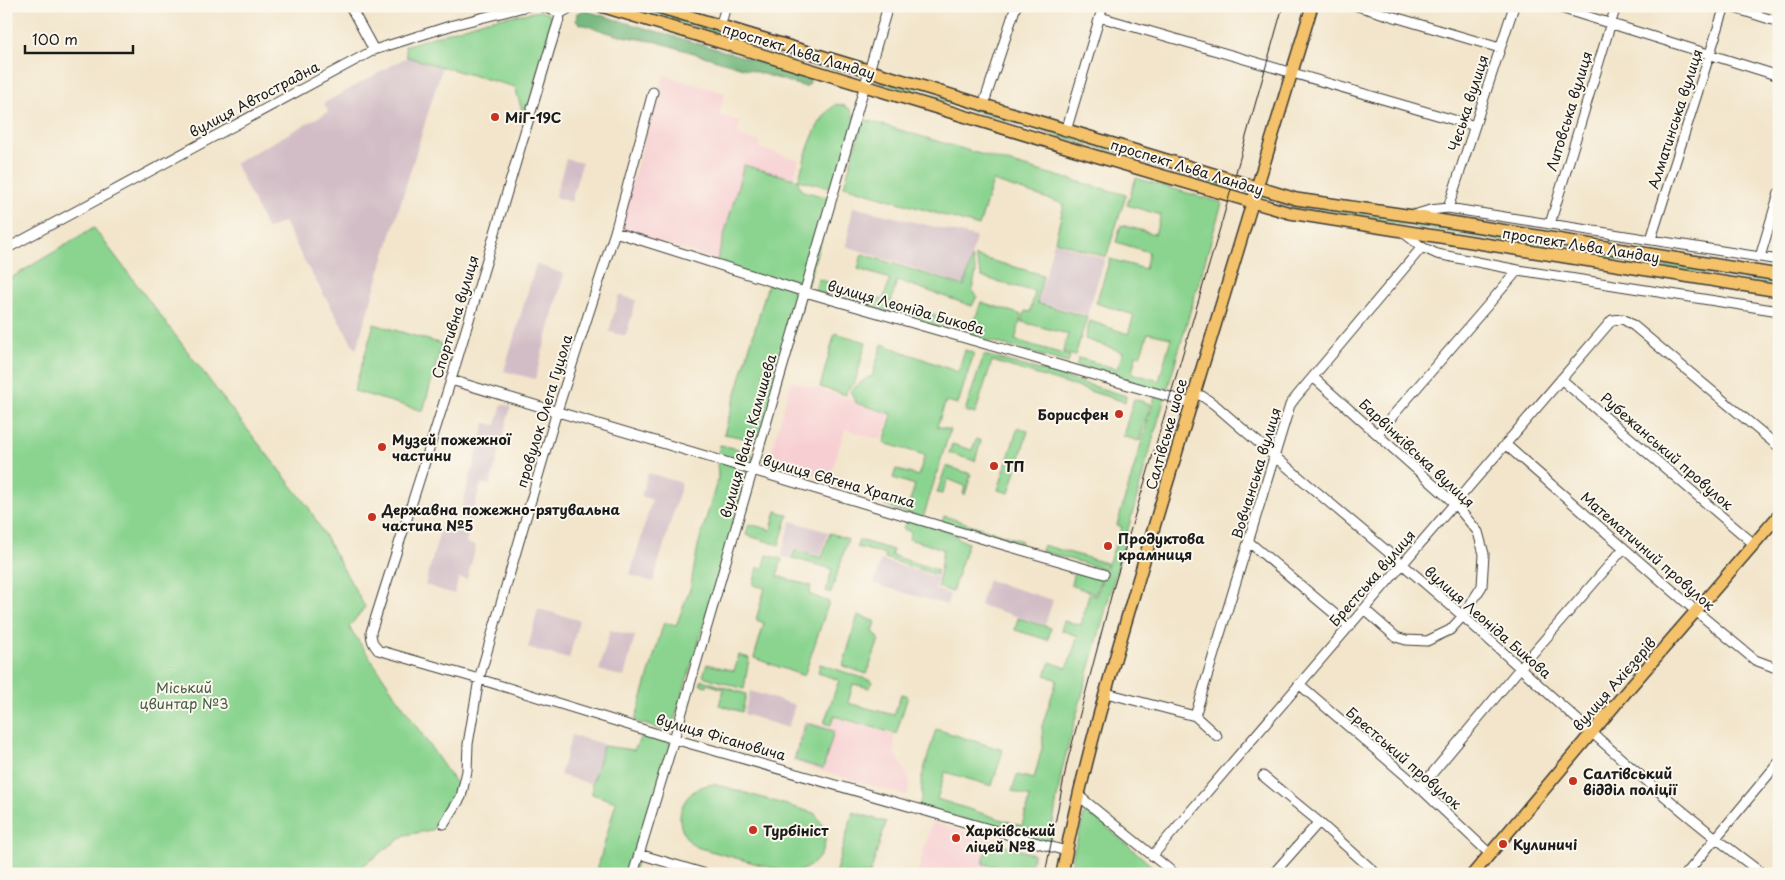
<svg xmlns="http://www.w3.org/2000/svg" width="1785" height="880" font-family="'Playpen Sans',sans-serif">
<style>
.built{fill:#f7cfd2}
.industrial{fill:#d2bdc6}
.green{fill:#8bd490;stroke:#547856;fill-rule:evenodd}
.forest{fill:#70b67a;stroke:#46694b}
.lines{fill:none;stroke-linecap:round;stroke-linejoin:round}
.minor-casing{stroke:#3c3a36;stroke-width:11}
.major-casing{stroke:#3c3a36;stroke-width:14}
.minor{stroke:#fff;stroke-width:9}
.major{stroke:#f4c26a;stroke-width:11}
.tram{stroke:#1c1c1c;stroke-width:1}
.poi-dot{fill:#c8321e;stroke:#fbf7ec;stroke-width:2}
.labels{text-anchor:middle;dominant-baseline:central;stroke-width:4;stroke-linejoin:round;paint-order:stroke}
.street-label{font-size:14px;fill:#1c1c1c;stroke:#fbf7ec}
.poi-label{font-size:14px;font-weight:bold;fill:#1c1c1c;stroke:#fbf7ec;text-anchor:start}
.park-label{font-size:14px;fill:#435c45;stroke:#fbf7ec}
</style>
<rect width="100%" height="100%" fill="#fbf7ec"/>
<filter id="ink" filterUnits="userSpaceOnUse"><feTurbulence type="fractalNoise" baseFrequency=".02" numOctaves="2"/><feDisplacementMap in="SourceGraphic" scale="10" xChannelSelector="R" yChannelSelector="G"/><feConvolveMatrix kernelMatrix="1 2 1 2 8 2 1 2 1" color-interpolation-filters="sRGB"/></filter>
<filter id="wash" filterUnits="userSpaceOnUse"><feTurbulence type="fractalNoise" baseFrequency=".0096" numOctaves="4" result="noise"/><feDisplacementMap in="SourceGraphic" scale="20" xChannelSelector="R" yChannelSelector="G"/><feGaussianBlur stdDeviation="1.12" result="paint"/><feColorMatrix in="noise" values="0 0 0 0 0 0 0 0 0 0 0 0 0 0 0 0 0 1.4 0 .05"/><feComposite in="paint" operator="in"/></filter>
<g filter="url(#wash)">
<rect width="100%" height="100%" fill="#f2e5cb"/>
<path class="built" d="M663,75L725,93L719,115L740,121L738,132L742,137L760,142L759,148L799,160L766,276L619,229Z
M791,381L854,400L855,404L890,414L881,440L845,429L830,477L769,461Z
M835,718L894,735L895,753L910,781L907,796L792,762L804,720L832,728Z
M932,822L1036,853L1032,874L1006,871L1005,874H917Z"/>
<path class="industrial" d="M407,57L442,67L356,350L306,264L284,222L267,229L235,163L328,112L324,103Z
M566,159L582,163L571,202L555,197Z
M853,207L976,237L964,285L846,246Z
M1054,242L1105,259L1087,315L1038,302Z
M536,264L564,274L535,379L504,371Z
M619,295L636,300L626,336L609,332Z
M502,404L511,406L490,485L481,484L471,521L459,518L485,423L496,425Z
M648,473L682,483L653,582L630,575L652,500L641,496Z
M791,521L828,532L821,556L794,548L790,558L781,556Z
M441,527L468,535L466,543L476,546L467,579L459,578L454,594L425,585Z
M881,560L938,577L935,589L950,594L947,605L874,584Z
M988,580L1053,600L1045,625L980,605Z
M538,609L579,620L569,659L528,648Z
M610,630L635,636L624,677L599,670Z
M750,691L795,705L788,728L744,714Z
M572,735L603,744L592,784L560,775Z"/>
<path class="green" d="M627,6H640L844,68L843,72Z
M539,11L547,13L554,22L527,112L523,114L515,87L407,57L405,46L487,20Z
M880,79L1223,183L1222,187L1128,157L879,82Z
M836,104L845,106L851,110L855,123L837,183L828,187L798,180V182L800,188L803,191L833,199L761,441L724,434L769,281L716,264L744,165L798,180C807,153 813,122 836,104Z
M863,119L1000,160L1126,195L1106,257L1055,241L1064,204L993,181L979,226L844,186Z
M1136,178L1222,203L1156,428L1072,731L1062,770L1049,845L919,806L922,795L921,780L936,729L1003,750L992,786L945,772L937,799L1022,826L1030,797L1012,791L1017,775L1034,779L1035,775L1043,744L1042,726L1057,680L1045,675L1050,662L1067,668L1078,636L1061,630L1064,621L1081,625L1089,594L1096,596L1122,527L1117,525L1157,390L1076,366L1079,358L1117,369L1123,352L1085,339L1090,321L1128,334L1134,315L1096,303L1110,259L1145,269L1149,252L1116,242L1121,225L1155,234L1161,215L1127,205ZM1148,333L1171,338L1159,381L1132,373L1136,355L1140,356Z
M1282,201L1779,282V286L1281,205Z
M94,228L222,397L309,508L365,607L349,627L460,790L432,830L405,835L351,874H6V281Z
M862,254L964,286L972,258L976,272L972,290L977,296L972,306L897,280L891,302L966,324L963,334L815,291L818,279L883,300L890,279L858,269Z
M975,256L1043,275L1037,303L1087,317L1075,356L1063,352L1068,334L1022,322L1025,311L1030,312L1035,292L982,277Z
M981,302L1022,315L1015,340L1070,356L1068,363L970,335Z
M374,324L442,344L423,411L354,391Z
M835,333L866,342L855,383L846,391V395L820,387Z
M882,344L958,372L965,350L974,353L958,404L946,401L937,426L950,430L923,518L885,506L887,498L909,504L915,485L893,478L896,469L918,476L925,455L884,443L892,414L856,403L850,391L868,377H872Z
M984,355L1054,374L1126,396L1125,402L992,361L975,414L965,411Z
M1134,399L1151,404L1139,441L1123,436Z
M1018,427L1028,431L1009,493L998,490Z
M976,439L981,441L975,461L949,453L952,444L972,450Z
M720,445L748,451L756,458L672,727L665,731L635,721L664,622L676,626L690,589L698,546L718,478L717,459Z
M946,466L971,474L965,495L963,494L965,486L948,479L942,494L937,493Z
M776,511L788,515L779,545L746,535L749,524L771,530Z
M944,516L1022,541L1020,546L942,522Z
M907,518L956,534L957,538L968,543L952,592L938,587L943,549L909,539L911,532L903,529Z
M830,533L848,539L831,593L826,591L832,569L792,558L795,550L822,558Z
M859,540L893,550L891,555L937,570V575L885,558V554L857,547Z
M1043,545L1106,563L1104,569L1041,551Z
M767,555L782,559L777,576L811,586L809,594L829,602L804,676L754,658L764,623L756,620L765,588L753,585L758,567L763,569Z
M1075,567L1103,574L1095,594L1071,585Z
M858,615L876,622L873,631L879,639L867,674L843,666Z
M1018,618L1051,628L1048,640L1015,630Z
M739,655L749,658L744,689L703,676L707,664L734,671Z
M820,664L872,681L870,688L853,684L848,703L894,715L901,694L908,696L896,734L834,716L831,725L824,723L839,680L818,673Z
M702,680L746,694L742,712L719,705L724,689L707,684L706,686L700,684Z
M806,723L834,731L823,769L794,760Z
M643,733L663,739L672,744L633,874H596L616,802L592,794V784L603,746L634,750Z
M715,784L814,813C837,838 822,869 790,873L696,847C667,827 680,786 715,784Z
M1086,809L1161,874H1070L1073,854Z
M853,812L886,822L870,874H835Z
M988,841L1033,854L1030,873L983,864Z"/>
<path class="forest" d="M582,11L590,12L809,76L810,83L806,87L657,42L616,35L578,23L576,21L577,13Z"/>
</g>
<g filter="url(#ink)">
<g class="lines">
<g class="minor-casing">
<path id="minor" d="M350,6L374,50
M541,6L561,13
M573,6L561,13L550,48L451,380L371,632C371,640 373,644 378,650L479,679L674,739L1066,851
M1357,6L1500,48
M1554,6L1779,76
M1728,6L1779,22
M1100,17L1475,126
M720,27L726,6
M983,106L1016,6
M1066,131L1103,6
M1448,208L1514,6
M1414,215L1430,210L1448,208L1779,260
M1550,224L1616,6
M1401,231L1422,247L1437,254L1518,270L1779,311
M615,232L805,292L1191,403
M1651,239L1725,6
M6,249L374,50L453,25L528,6
M1760,257L1779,193
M1313,377L1454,503L1478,532L1484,554L1482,586L1463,616L1450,630L1427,641L1406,640L1396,637L1364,609
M1561,379L1754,544
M451,380L997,543L1104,574
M1194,394L1202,396L1215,405C1297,477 1383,546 1465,618C1562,705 1657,796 1763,874
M1378,433L1518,270
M1505,444L1697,612L1755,660L1779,669
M1250,543L1349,626
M1299,684L1420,788L1490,854
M1106,693L1195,716L1217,736
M1195,716L1290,405L1296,397L1422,247
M1263,776L1319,822L1377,874
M1420,788L1520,668L1624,548
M1079,796L1175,874
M444,824L461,797L467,771L468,744L479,679L557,411L615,232L653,92
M639,854L706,874
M1153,855L1612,320L1623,319L1634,326L1779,447
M633,874L677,729L888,6
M1273,874L1319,822
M1686,874L1779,762"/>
</g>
<g class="major-casing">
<path id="major" d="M601,6L1092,155L1290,213L1779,291
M655,6L1296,199L1413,216L1779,275
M1062,874C1085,750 1124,630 1159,510C1210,342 1261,174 1312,6
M1473,874L1631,686L1779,515"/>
</g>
<use href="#minor" class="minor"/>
<use href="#major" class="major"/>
<path class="tram" d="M1045,874L1067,763L1113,589L1223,218L1283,6"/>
</g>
</g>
<g class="poi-dot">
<circle cx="495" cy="117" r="5"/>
<circle cx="1119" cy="414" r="5"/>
<circle cx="382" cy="447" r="5"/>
<circle cx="994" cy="466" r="5"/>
<circle cx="372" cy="517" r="5"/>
<circle cx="1108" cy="546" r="5"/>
<circle cx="1573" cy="781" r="5"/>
<circle cx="753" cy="830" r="5"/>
<circle cx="956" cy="838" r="5"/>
<circle cx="1503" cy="844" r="5"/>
</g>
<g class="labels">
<g class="street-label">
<text transform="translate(799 51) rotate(17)">проспект Льва Ландау</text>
<text transform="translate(254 99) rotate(-28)">вулиця Автострадна</text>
<text transform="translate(1468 103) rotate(-72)">Чеська вулиця</text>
<text transform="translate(1569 111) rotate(-73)">Литовська вулиця</text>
<text transform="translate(1675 119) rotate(-72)">Алматинська вулиця</text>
<text transform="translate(1187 167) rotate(17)">проспект Льва Ландау</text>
<text transform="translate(1581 245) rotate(9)">проспект Льва Ландау</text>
<text transform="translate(906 307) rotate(16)">вулиця Леоніда Бикова</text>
<text transform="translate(455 317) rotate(-73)">Спортивна вулиця</text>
<text transform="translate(544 411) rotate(-73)">провулок Олега Гуцола</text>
<text transform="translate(1166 434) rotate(-74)">Салтівське шосе</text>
<text transform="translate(748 436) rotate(-74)">вулиця Івана Камишева</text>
<text transform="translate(1667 451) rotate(41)">Рубежанський провулок</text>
<text transform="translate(1417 453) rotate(43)">Барвінківська вулиця</text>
<text transform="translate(1256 473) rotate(-73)">Вовчанська вулиця</text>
<text transform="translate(839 481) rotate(16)">вулиця Євгена Храпка</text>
<text transform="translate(1648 551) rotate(41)">Математичний провулок</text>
<text transform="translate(1372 578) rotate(-49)">Брестська вулиця</text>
<text transform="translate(1488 622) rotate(41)">вулиця Леоніда Бикова</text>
<text transform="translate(1614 684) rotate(-49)">вулиця Ахієзерів</text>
<text transform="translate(721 737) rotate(16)">вулиця Фісановича</text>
<text transform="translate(1404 758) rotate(41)">Брестський провулок</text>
</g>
<g class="poi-label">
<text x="505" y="117">МіГ-19С</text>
<text x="1109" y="414" text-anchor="end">Борисфен</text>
<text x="392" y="439">Музей пожежної<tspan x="392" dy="16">частини</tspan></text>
<text x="1004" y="466">ТП</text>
<text x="382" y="509">Державна пожежно-рятувальна<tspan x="382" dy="16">частина №5</tspan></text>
<text x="1118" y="538">Продуктова<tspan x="1118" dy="16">крамниця</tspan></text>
<text x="1583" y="773">Салтівський<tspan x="1583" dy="16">відділ поліції</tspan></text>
<text x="763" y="830">Турбініст</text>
<text x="966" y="830">Харківський<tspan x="966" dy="16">ліцей №8</tspan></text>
<text x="1513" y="844">Кулиничі</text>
</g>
<g class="park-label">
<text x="184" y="687">Міський<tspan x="184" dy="16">цвинтар №3</tspan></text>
</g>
</g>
<rect width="1785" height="880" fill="none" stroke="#fbf7ec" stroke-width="25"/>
<path d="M25 45v8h108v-8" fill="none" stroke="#1c1c1c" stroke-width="2.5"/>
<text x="32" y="45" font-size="15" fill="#1c1c1c" stroke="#fbf7ec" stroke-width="4" paint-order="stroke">100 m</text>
</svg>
